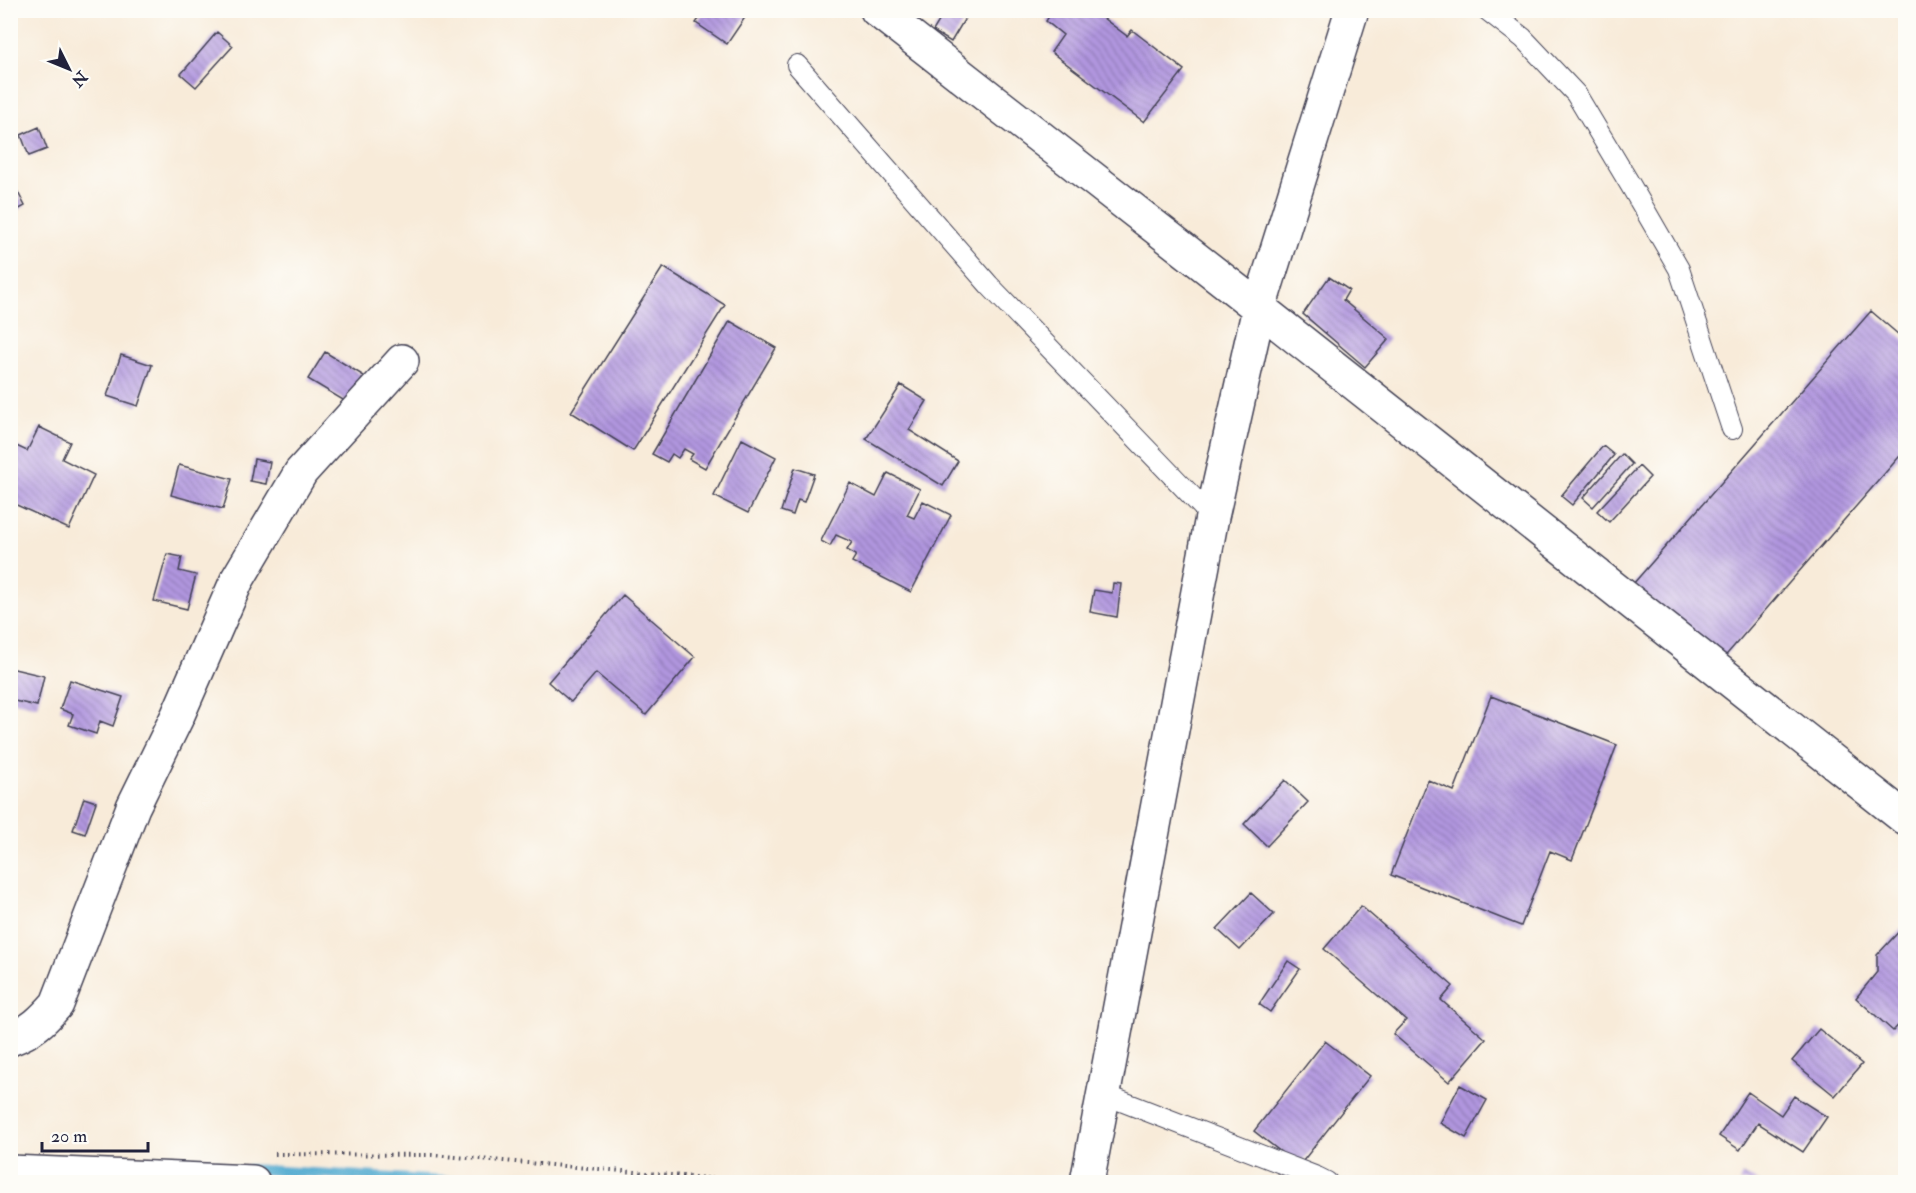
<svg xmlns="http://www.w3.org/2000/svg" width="1916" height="1193" font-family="'IM FELL Double Pica',serif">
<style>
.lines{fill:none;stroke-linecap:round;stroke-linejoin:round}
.stream{stroke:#53abd0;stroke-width:10}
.building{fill:url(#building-back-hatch)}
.service-casing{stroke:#424053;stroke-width:22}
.minor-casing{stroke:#424053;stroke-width:36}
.trunk-casing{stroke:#424053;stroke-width:36}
.path{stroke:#424053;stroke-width:4;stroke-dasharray:1.5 4.5;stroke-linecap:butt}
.service{stroke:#fff;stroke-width:20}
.minor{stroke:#fff;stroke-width:33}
.trunk{stroke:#fff;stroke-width:33}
</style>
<defs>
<pattern id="building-back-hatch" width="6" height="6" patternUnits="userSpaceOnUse" patternTransform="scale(1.5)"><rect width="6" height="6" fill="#b196df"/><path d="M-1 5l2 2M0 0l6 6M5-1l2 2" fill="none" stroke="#907ab6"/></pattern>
</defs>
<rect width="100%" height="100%" fill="#fdfcf7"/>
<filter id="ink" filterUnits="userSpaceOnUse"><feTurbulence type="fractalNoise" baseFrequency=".0167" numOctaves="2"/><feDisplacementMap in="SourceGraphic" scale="12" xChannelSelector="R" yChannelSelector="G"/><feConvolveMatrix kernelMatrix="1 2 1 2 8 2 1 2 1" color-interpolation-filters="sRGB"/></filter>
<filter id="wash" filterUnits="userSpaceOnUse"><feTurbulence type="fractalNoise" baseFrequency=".008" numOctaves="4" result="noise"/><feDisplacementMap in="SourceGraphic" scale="24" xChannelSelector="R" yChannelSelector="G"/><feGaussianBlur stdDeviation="1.35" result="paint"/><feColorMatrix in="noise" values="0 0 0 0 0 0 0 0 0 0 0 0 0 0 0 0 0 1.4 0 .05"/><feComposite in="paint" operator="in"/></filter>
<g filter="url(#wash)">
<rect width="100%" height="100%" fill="#f8ebd9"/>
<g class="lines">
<path class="stream" d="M250,1169L460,1182"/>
</g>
<g id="blocks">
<path class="building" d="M705,10H750L727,44L696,23Z
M929,10H970L951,42L933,31L941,18Z
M1053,10H1108L1103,18L1127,36L1132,30L1184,70L1144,122L1051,52L1063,35L1046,21Z
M217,32L233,46L196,87L181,74Z
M39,127L47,149L29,156L21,135Z
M10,177L25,206L10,214Z
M663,267L725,305L633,451L571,412Z
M1329,277L1349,290L1343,300L1389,339L1365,367L1303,314Z
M1871,311L1906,341V449L1721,661L1633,584Z
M730,321L776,348L705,468L689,459L693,454L684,449L678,458L672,454L667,462L652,454Z
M325,352L364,376L348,403L308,379Z
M121,355L152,365L138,406L107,396Z
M901,385L927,401L909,430L958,461L943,486L866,439Z
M39,427L70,442L62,459L94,475L69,529L10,502V443L27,451Z
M742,439L776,457L748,513L714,496Z
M1603,446L1614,455L1572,505L1561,496Z
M1622,454L1632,464L1593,507L1583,498Z
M254,459L270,462L266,484L250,481Z
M179,465L232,479L223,509L171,495Z
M1639,466L1650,477L1609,522L1597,511Z
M795,468L814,474L804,502L798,500L793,515L781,511Z
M888,473L920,489L907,515L914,518L923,501L951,515L911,592L852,562L856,555L847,550L852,542L836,535L830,546L821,541L850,483L876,497Z
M167,554L182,557L179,571L196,575L187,609L154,601Z
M1113,583L1121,584L1117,617L1090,612L1094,590L1112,593Z
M623,595L695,657L646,715L596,673L571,702L548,682Z
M10,668L44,676L37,706L10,700Z
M70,680L123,697L113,726L100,721L96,734L69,725L73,714L60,709Z
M1491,696L1617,745L1572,860L1550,851L1521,926L1391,875L1428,780L1454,791Z
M1285,780L1308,802L1267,846L1244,824Z
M84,798L96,802L85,834L73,830Z
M1251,893L1274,914L1240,950L1217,929Z
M1361,906L1453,986L1441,1000L1486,1039L1449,1082L1393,1034L1406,1020L1324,949Z
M1906,924V1017L1893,1031L1856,998L1877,972V955Z
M1288,961L1300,969L1270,1012L1259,1004Z
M1819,1029L1862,1064L1835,1096L1792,1061Z
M1325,1041L1370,1076L1299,1166L1254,1131Z
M1460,1085L1487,1100L1466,1138L1440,1123Z
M1748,1092L1781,1115L1794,1096L1827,1117L1803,1152L1758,1123L1740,1150L1719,1136Z
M1742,1175L1761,1182H1739Z"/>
</g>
</g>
<g filter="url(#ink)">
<use href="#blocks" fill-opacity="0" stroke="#424053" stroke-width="1.5"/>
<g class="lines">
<g class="service-casing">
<path id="service" d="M1487,10L1523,38L1576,94L1631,186L1679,269L1732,429
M797,65L989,285L1212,517
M1103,1094L1317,1177L1327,1182"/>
</g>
<g class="minor-casing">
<path id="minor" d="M877,10L1259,308L1906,819
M10,1039C32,1031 42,1021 57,1004L133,807L177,717L237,580L301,472L402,361
M1087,1182L1212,517L1259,308L1352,10"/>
</g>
<g class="trunk-casing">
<path id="trunk" d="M10,1172L253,1182"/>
</g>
<path class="path" d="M275,1154L432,1155L754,1182"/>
<use href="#service" class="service"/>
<use href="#minor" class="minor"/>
<use href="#trunk" class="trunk"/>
</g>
</g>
<rect width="1916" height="1193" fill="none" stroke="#fdfcf7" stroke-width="36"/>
<g transform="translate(69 69) rotate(133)" stroke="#fdfcf7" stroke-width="4.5" paint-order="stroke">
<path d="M0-4.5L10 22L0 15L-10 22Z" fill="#22223b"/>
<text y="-9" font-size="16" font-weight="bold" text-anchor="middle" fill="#22223b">N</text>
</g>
<path d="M42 1142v9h106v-9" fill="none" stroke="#22223b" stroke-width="3"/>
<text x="51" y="1142" font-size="18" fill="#22223b" stroke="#fdfcf7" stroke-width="4.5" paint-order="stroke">20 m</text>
</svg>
